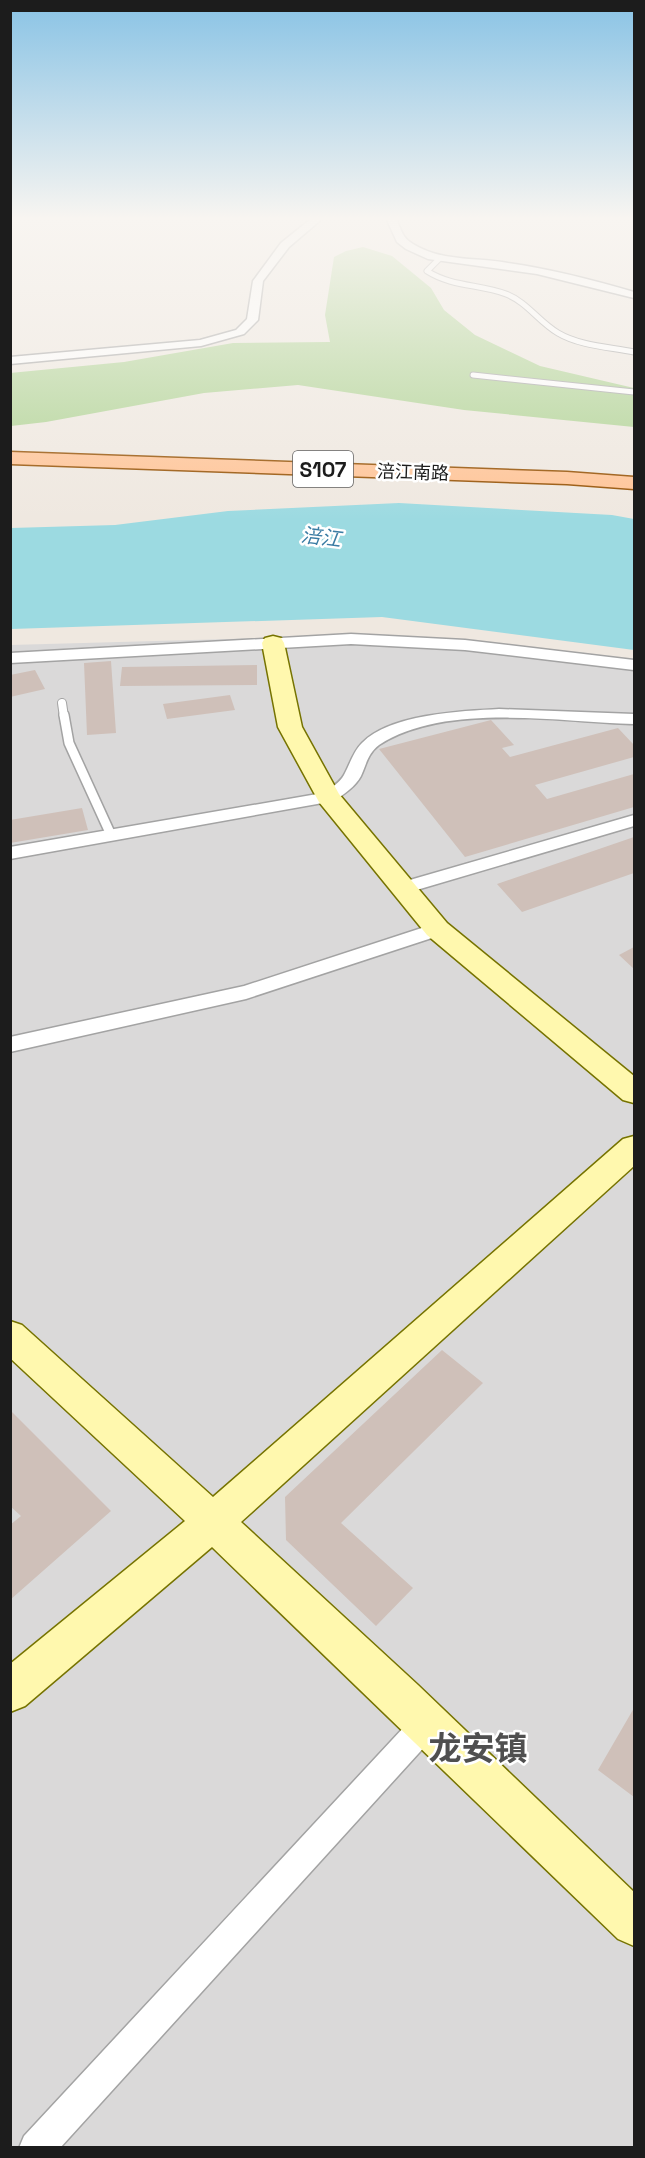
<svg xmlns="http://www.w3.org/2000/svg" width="645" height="2158" font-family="'Space Grotesk','Noto Sans SC',sans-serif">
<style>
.residential{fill:#dad9d9}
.forest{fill:#add291}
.water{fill:#9cdae1}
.building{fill:#cfc0b9}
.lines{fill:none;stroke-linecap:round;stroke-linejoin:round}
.lane-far2-casing{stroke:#a3a3a3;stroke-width:7}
.lane-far1-casing{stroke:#a3a3a3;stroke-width:10}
.lane-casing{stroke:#a3a3a3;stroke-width:12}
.street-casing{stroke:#a3a3a3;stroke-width:3}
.secondary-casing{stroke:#767300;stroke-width:3}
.primary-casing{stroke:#944f00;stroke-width:3}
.lane-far2{stroke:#fff;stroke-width:5}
.lane-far1{stroke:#fff;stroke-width:8}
.lane{stroke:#fff;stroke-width:9}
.street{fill:#fff;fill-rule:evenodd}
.secondary{fill:#fff8ae;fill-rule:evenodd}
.primary{fill:#ffc395;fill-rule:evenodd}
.labels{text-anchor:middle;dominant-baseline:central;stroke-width:5;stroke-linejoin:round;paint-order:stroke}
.far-street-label{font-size:18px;fill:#1c1c1c;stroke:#fff}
.far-water-label{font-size:20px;font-style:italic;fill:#3b7da4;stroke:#fff}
.shield{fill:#fff;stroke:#606060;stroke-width:1.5}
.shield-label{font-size:21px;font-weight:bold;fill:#1c1c1c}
.near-district-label{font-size:33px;font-weight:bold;fill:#4f4f4f;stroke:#fff}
</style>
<rect width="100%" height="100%" fill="#efe8e0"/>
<path class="residential" d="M369,635L634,660V2147H11L10,645Z"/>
<path class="forest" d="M363,247L392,256L431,288L444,310L475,335L540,366L634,388V427L464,410L298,385L204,393L46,422L11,426L10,373L124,362L233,343L330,342L325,315L334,257L346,251Z"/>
<path class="water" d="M399,503L612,515L634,519V650L382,617L11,629V528L115,525L228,511Z"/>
<path class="building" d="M111,661L116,733L87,735L84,663Z
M257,665V685L120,686L122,667Z
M35,670L45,689L10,697V675Z
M230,695L235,710L167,719L163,704Z
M491,720L514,745L502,748L510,757L618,728L634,745V757L535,785L547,799L634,774V807L465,857L379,749Z
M82,808L88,830L10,843V820Z
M634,837V873L522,912L497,884Z
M634,947V969L619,955Z
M442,1350L483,1383L341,1523L413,1588L376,1626L286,1540L285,1497Z
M10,1410L111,1511L10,1600V1525L21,1516L10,1506Z
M634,1708V1797L598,1770Z"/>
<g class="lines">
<g class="lane-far2-casing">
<path id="lane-far2" d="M440,258L427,271C452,287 480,284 506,294C527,302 539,322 558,333C580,346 610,347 634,352
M473,375L634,392"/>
</g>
<g class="lane-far1-casing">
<path id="lane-far1" d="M62,703L64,717"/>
</g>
<g class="lane-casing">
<path id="lane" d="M64,715L69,743L111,835"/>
</g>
<g class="street-casing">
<path id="street" d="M312,218H323L289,247L263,281L258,320L244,334L201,346L10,364V357L200,340L236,330L247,319L253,281L281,243Z
M386,218H396C401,229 402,238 413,244C442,262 476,257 508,263C551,269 593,280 634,292V298L537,274L428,259L406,249L397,242Z
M351,634L465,640L634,660V670L465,650L351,644L10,663V653Z
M499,709L634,714V724C559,722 445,702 379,745C368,753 366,765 361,776C355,787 344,794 334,801L10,859V847L323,793C330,788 340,783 344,775C350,764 353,752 362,743C390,714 461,711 499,709Z
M634,815V826L403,894L396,892L394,888L396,884Z
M437,923L444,924L447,929L444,934L246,999L10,1052V1037L244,986Z
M428,1707L438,1712L443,1722L438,1732L60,2148H19L24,2136L418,1712Z"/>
</g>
<g class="secondary-casing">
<path id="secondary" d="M273,636L281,638L284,643L302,727L339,794L447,923L634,1076V1103L623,1100L427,935L319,802L278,727L262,643L265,638Z
M634,1136V1166L241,1522L418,1685L634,1892V1946L618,1939L212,1547L25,1706L10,1712V1664L185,1521L10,1358V1321L22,1325L213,1497L623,1139Z"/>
</g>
<g class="primary-casing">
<path id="primary" d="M10,452L567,472L634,477V489L567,484L10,464Z"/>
</g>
<use href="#lane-far2" class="lane-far2"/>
<use href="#lane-far1" class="lane-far1"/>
<use href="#lane" class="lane"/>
<use href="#street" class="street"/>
<use href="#secondary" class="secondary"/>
<use href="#primary" class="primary"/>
</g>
<linearGradient id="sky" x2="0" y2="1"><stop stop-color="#89c3e5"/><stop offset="0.42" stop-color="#f8f5f1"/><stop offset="1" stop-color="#f8f5f1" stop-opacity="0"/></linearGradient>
<rect width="645" height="520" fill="url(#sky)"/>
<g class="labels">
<g class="far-street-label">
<text transform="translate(413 472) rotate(2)">涪江南路</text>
</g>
<g class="far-water-label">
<text transform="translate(321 537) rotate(7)">涪江</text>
</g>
<rect class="shield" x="293" y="451" width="60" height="36" rx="4.5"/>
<g class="shield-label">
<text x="323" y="469">S107</text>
</g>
<g class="near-district-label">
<text x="478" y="1749">龙安镇</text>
</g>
</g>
<rect width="645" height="2158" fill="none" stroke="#1c1c1c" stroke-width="24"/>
</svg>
